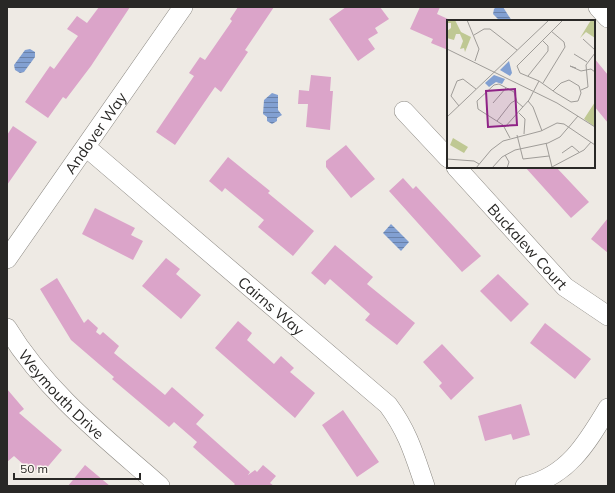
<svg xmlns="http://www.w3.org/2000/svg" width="615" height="493" font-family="Mulish,sans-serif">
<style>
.water{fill:url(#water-rules)}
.building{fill:#dba4c9}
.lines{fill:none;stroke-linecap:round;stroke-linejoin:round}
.minor-casing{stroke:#8c8983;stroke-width:20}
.minor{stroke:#fff;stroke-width:19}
.labels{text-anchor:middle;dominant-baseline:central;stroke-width:3;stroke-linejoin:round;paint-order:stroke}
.street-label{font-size:15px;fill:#292826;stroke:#fbf7f1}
.inset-road{fill:none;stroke:#9f9c98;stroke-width:1}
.view{fill:#8f2386;fill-opacity:0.15;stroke:#8f2386;stroke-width:2}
.inset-edge{fill:none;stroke:#292826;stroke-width:2}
</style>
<defs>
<pattern id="water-rules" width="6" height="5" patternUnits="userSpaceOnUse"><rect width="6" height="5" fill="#82a0d2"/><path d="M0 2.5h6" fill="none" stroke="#6a82aa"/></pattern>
</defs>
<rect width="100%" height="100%" fill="#eeeae4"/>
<path class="water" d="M496,7H503L512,21H500L493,14L494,9Z
M30,49L35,52V57L24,72L20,73L15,70L14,65L25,50Z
M272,93L278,95V110L282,115L277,118V121L272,124L267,121V117L263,114L264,100Z
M391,224L409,242L401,251L383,233Z"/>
<path class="building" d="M99,7H130L91,66L66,99L63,97L48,118L25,102L50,66L54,69L78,36L67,29L77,16L87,23Z
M238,7H274L245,50L248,52L221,92L215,87L175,145L156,132L194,76L189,73L200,57L205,60L232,21L230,19Z
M346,7H380L389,19L375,28L378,33L368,39L375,49L358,61L329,19Z
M420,7H440L437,14L448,19V50L431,43L433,39L410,29Z
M594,58L608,75V123L594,106Z
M311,75L331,77L330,91H333L330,130L306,127L308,104H298L299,90L309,91Z
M13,126L37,142L7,185V135Z
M346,145L375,179L351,198L326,167V161Z
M228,157L270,191L268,193L314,231L293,256L258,227L264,220L225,188L222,192L209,181Z
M525,167H556L589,202L571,218Z
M403,178L413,189L416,186L481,256L462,272L389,191Z
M95,208L135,228L131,235L143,241L133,260L82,234Z
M608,218V253L591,239Z
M335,245L373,277L367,284L415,323L397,345L365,320L370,314L330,279L325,285L311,273Z
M166,258L180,269L176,274L201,295L181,319L142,286Z
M498,274L529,304L511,322L480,291Z
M57,278L84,323L88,319L98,328L96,332L100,335L103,332L119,346L114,353L165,395L172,387L204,415L196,424L250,472L248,475L255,470L257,472L263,465L276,476L270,483L274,486H233L235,484L193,447L197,442L174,422L169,427L112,379L114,377L71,340L40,289Z
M238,321L252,333L247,340L274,364L281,356L294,368L290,372L315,393L295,418L215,348Z
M545,323L591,359L575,379L530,343Z
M442,344L474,378L451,400L439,386L442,383L423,362Z
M7,389L24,409L19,413L62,450L45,470L40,465L33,473L14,456L7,462Z
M521,404L530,435L513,440L511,434L485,441L478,416Z
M343,410L379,462L357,477L322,425Z
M85,465L110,486H68Z"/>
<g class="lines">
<g class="minor-casing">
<g id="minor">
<path d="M598,7L608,18"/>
<path d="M404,111L448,158"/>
<path id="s1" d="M86,147L388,405C408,432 414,454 425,486"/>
<path id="s2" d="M456,167L565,287L608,316"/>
<path id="s3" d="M7,259L183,7"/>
<path id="s4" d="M7,328C46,392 104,437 160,486"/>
<path d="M525,486C568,476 587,443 608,408"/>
</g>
</g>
<use href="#minor" class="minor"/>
</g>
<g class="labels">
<g class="street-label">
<text stroke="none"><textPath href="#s3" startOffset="154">Andover Way</textPath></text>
<text stroke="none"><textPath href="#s2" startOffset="107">Buckalew Court</textPath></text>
<text stroke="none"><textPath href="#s1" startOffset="244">Cairns Way</textPath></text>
<text stroke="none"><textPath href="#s4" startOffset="86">Weymouth Drive</textPath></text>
</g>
</g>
<g transform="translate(447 20)">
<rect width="148" height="148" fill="#eeeae4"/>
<path d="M0,0H8L14,12L24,17L18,32L17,28L13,29L16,21L13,14H9L7,20L0,18V11L4,8V3H0Z" fill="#bfc893"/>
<path d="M144,0H148V18L139,12L133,18ZM148,82V107L137,99Z" fill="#bfc893"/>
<path d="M6,118L21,127L17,133L3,125Z" fill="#bfc893"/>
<path d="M62,41L65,53L63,56L53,50ZM47,55L58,59L55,64L49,62L42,67L38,63Z" fill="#82a0d2"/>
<path class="inset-road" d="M20,0L32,29L28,41M27,15L37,9H43L70,30M136,19L148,30M0,29L110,83L148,107M127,34L140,42M129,48L123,46L134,51L144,49L148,52M81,56L101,31V26L95,20M96,63L118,27L117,22L104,11M134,70L141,67L139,45L148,33M106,71L114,63L122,60L132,66L134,73L131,81L124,82L109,73L92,61L73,53L70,46L116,0M81,81L86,87L95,111M46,83L59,68M12,86L4,76L10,61L16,59L29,69M72,93L78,99L77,114M0,97L102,0M50,101L64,83L69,80M58,107L82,80L92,61M70,115L76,139L102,136M63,118L56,105L31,89L30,81L47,65L52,64L67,72L70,82L76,87M99,123L105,147M115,133L125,126L132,132M58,135L62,142L60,148M0,139L27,141L32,144M29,148L44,130L56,121L94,111L110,103L117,104L148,125M45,148L55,137L68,130L101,123L113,117L131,96M103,148L137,130L144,122M133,148H148"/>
<path class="view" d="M68,69L70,105L41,107L39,71Z"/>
<rect width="148" height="148" class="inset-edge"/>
</g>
<rect width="615" height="493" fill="none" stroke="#292826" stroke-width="16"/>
<path d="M14 473v6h126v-6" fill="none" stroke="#292826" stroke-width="2"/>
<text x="20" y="473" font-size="12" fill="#292826" stroke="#fbf7f1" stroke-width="3" paint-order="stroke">50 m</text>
</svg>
